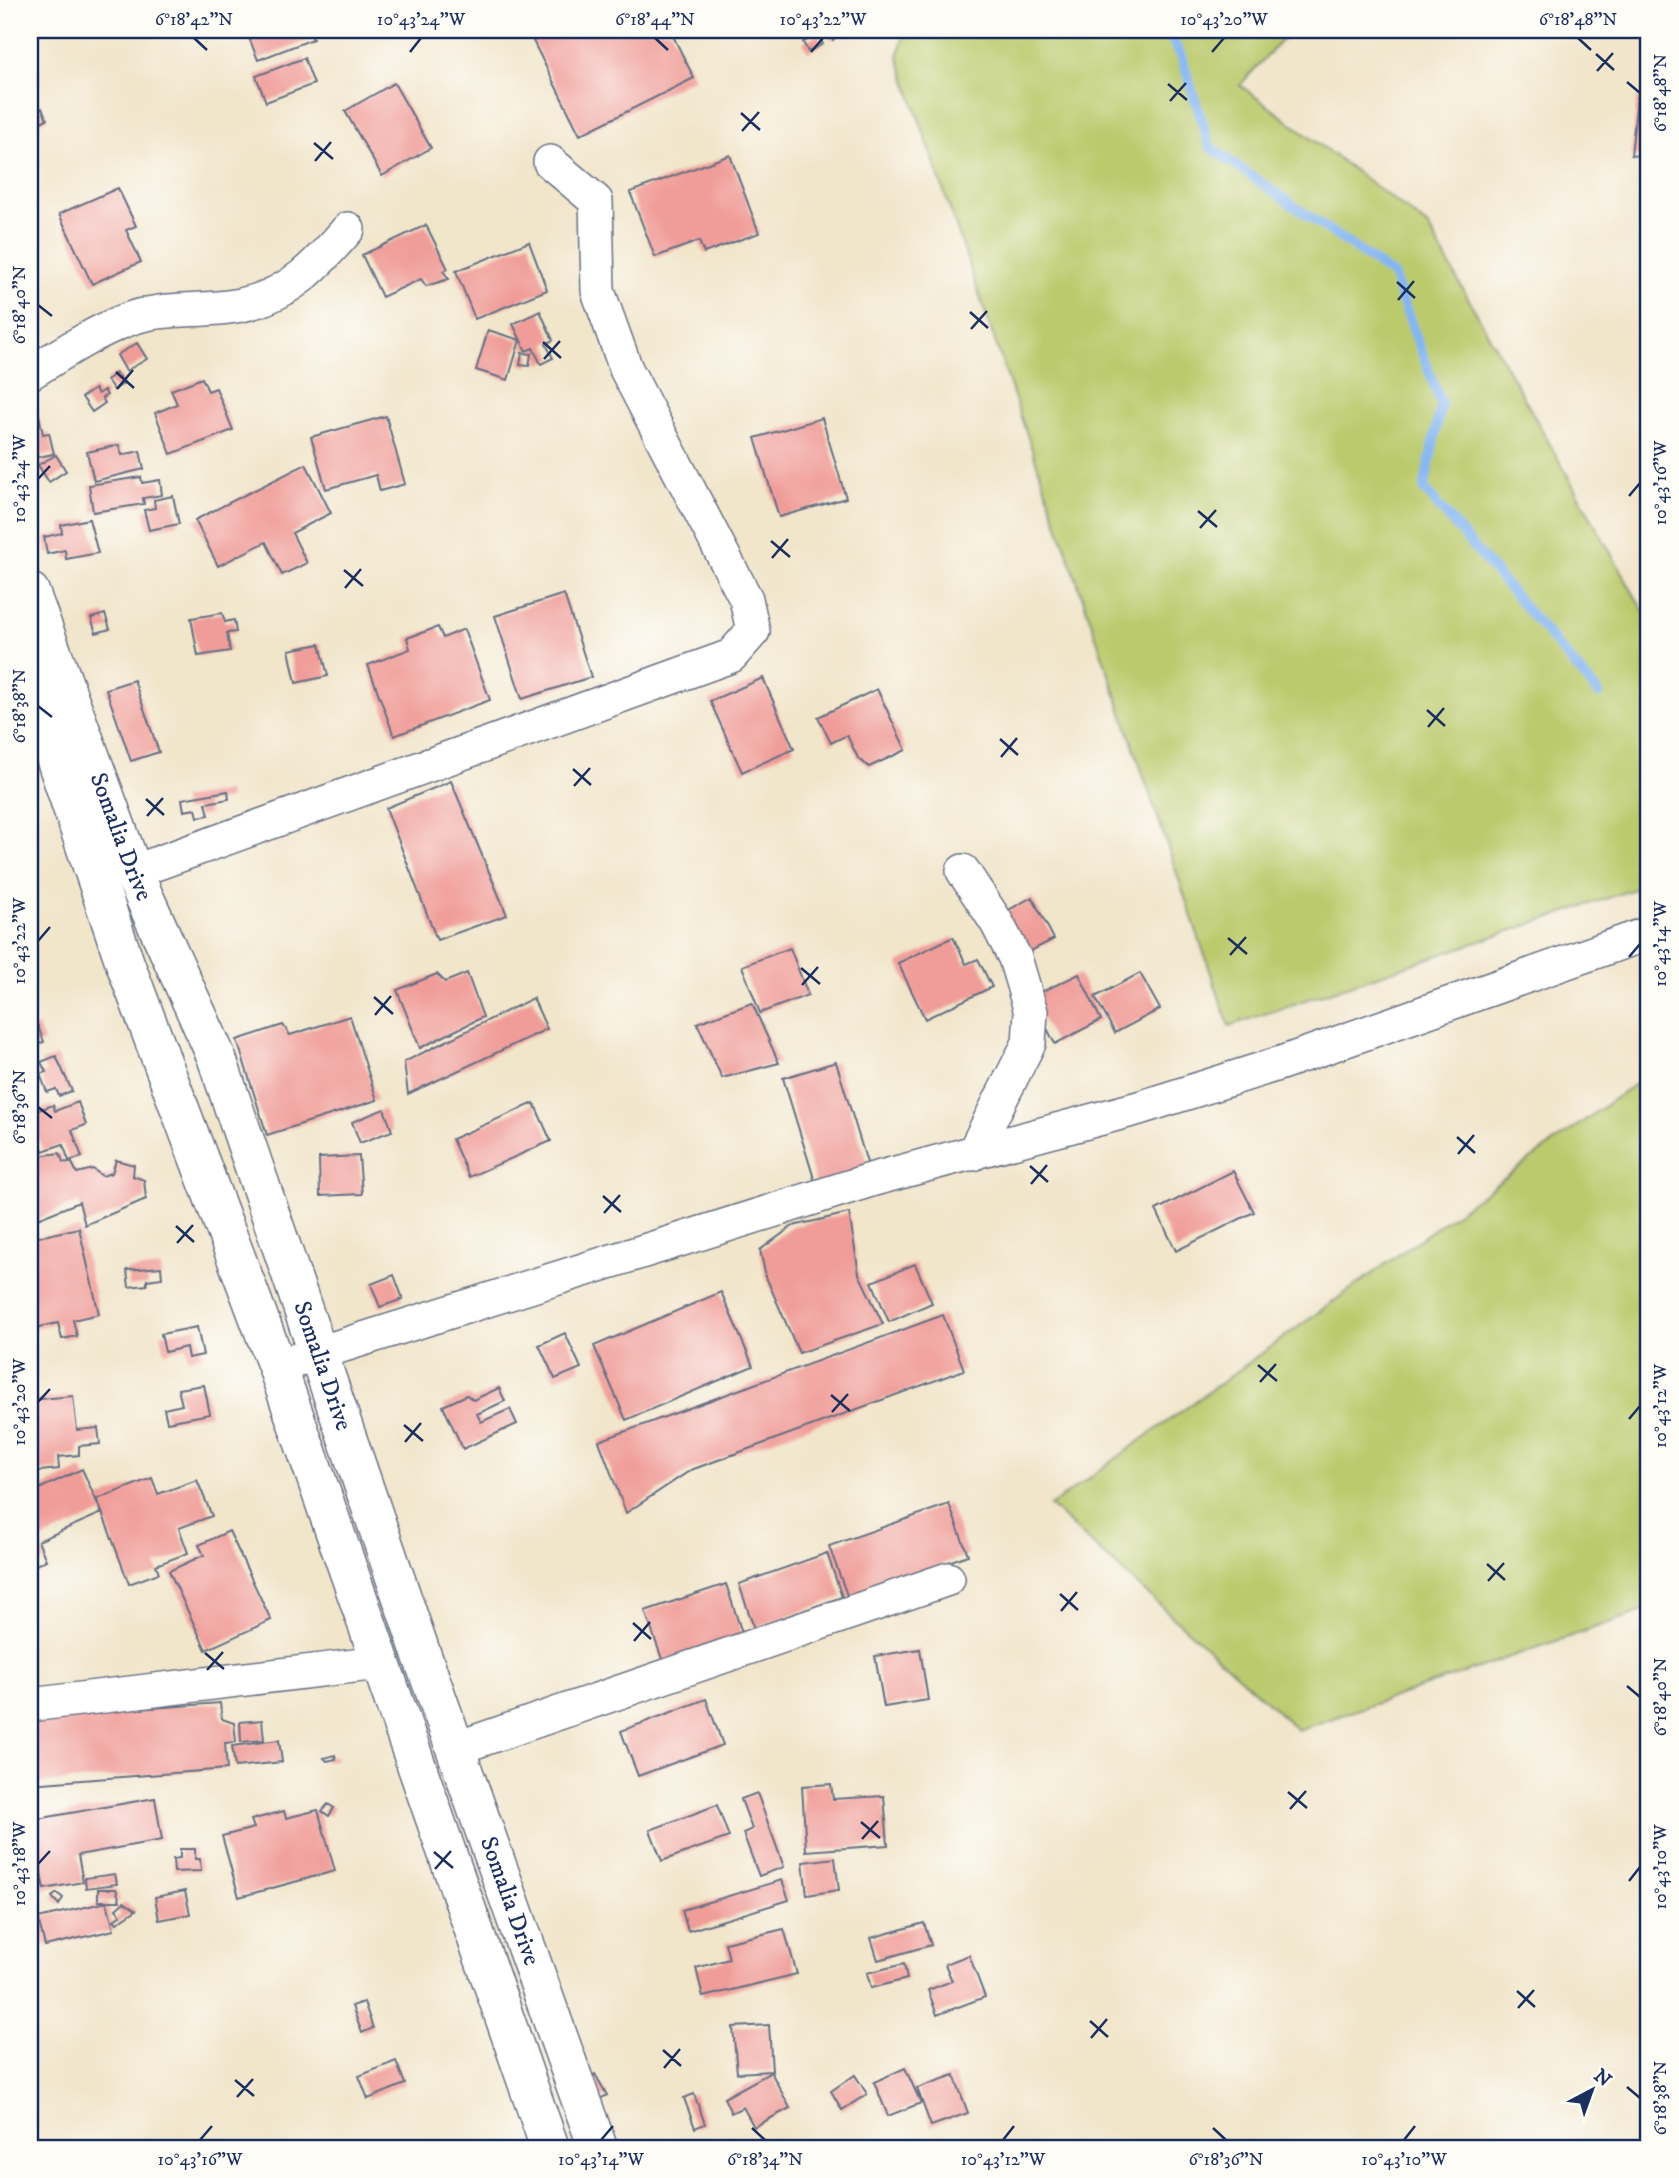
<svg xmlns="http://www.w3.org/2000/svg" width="1679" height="2178" font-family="'IM FELL DW Pica',serif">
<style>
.green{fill:#bbca6d;stroke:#6b7c66;stroke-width:2}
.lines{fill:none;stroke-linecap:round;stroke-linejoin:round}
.stream{stroke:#84b6f1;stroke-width:10}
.building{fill:#f09d99}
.minor-casing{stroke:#666f84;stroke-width:36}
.primary-casing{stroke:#666f84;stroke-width:41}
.minor{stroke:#fff;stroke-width:33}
.primary{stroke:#fff;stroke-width:38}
.ticks{fill:none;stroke:#1b2f5e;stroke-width:2.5}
.labels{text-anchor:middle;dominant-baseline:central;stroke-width:5;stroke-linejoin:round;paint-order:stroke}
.street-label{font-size:24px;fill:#1b2f5e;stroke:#fdfcf7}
.neatline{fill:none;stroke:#1b2f5e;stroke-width:2.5}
.ticks-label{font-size:18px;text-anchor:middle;fill:#1b2f5e}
</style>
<rect width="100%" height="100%" fill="#fdfcf7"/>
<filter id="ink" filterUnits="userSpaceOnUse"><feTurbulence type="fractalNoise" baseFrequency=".0143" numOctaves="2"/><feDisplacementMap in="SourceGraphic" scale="14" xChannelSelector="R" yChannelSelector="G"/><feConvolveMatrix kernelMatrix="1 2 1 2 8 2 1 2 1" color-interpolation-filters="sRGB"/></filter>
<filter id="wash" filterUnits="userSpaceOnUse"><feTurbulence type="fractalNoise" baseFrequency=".00686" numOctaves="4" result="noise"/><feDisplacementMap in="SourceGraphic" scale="28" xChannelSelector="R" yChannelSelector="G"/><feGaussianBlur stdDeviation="1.57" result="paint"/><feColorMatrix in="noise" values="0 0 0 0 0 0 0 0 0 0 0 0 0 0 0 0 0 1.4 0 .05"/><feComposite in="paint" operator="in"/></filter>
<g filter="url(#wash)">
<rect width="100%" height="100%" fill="#f1e5ca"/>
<path class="green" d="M905,30H1291L1240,85L1427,225L1649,621V884L1229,1026L898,57Z
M1649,1074V1609L1298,1730L1050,1506Z"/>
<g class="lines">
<path class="stream" d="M1166,30L1181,55L1210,147L1393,275L1441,404L1424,489L1599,694"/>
</g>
<g id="blocks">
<path class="building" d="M246,30H309L313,39L258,60Z
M557,30H670L694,78L580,135L533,41Z
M823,30H841L833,40Z
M818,35L823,44L808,52L803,42Z
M304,58L314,84L266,102L256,76Z
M394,83L431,148L382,176L345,111Z
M1637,98L1649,99V158L1631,155Z
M42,108L47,119L35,125L38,131L30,135V113Z
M730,155L759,233L704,253L699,241L655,257L630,192Z
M118,188L136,226L126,230L141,262L92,284L59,214Z
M426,225L448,269L443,271L449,279L426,286L421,279L382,297L362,255Z
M529,242L547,290L475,319L456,271Z
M540,311L553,340L546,344L553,358L541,364L533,348L526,351L513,324Z
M488,330L520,340L508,380L476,370Z
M137,343L147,359L126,371L117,355Z
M522,353L531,354L529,366L520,365Z
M116,373L124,383L114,390L107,380Z
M202,378L208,391L216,388L233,430L171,454L155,413L177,404L171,390Z
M95,389L98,394L104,390L107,395L102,398L105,403L92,412L82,397Z
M39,416L43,434L49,433L54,454L37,457L30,432V418Z
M386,416L405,484L380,491L376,475L326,489L311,437Z
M822,418L846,498L779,517L755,438Z
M119,445L122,455L140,451L144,469L94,481L87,452Z
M56,455L66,471L49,482L38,465Z
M306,464L331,513L292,533L307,563L282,575L266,542L218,566L195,520Z
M141,477L142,483L160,480L162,495L143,498L144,504L93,512L89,485Z
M173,496L179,524L149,530L144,510L155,508L154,500Z
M89,519L98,553L66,559L65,550L47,554L44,537L62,533L61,525Z
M564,594L591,677L522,699L495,616Z
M222,613L225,622L234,620L236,632L227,633L230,651L198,656L191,618Z
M105,614L110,629L96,633L91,618Z
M438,627L443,638L464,629L490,700L394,736L368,665L410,649L407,638Z
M320,644L328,676L296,683L289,650Z
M763,678L794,749L742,772L710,701Z
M134,680L159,752L131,761L106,689Z
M877,689L906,750L869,767L858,758L847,735L831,743L818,717Z
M451,781L507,915L437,940L386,808Z
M228,791L229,799L206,803L209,815L198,817L196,809L184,811L182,799Z
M1032,897L1054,939L1019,957L998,916Z
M953,937L966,964L978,959L992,987L925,1019L898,963Z
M790,948L808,995L760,1013L742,966Z
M467,973L483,1017L420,1048L397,990L437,974L445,982Z
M1140,973L1160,1009L1115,1033L1095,997Z
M1079,974L1101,1020L1055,1044L1031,997Z
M533,998L547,1029L408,1094L404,1062Z
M752,1003L779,1063L722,1078L697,1023Z
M350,1016L377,1100L267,1135L237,1040L283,1025L290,1035Z
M38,1026L44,1042L30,1047V1029Z
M30,1054L39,1078L30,1082Z
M56,1056L72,1091L59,1096L56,1089L47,1092L40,1074L46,1072L41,1062Z
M836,1062L869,1169L816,1185L783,1078Z
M78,1102L86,1125L72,1130L82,1157L69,1161L63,1144L43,1151L30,1113L53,1105L55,1111Z
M534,1103L551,1141L469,1177L452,1139Z
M384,1109L392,1131L360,1143L352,1122Z
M60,1153L63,1162L72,1163L77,1173L93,1169L102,1176L112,1173L116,1160L134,1165L133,1176L144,1180L146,1199L85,1225L79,1202L30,1222V1157Z
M359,1156L362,1194L320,1196L319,1158Z
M1233,1171L1254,1212L1176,1251L1156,1210Z
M849,1213L859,1274L883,1324L799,1353L766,1277L760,1250L793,1226Z
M79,1228L99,1314L73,1320L77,1336L62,1339L58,1323L30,1329V1239Z
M915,1264L932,1303L889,1322L872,1282Z
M161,1267L162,1278L147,1280V1285L129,1287L127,1270Z
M394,1275L403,1299L380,1307L371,1284Z
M721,1292L753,1366L626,1420L594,1346Z
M943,1315L964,1370L691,1470L626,1513L599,1441Z
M197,1327L203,1355L188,1358L186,1347L165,1352L161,1334Z
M565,1333L581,1368L555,1379L539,1345Z
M204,1385L210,1414L167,1422L164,1409L182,1405L178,1389Z
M499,1388L505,1401L477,1414L481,1422L510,1409L517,1424L463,1449L443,1406L467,1395L473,1400Z
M73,1396L77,1430L98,1428L100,1444L79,1446V1455L58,1457L59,1469L30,1472V1400Z
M82,1469L102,1513L38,1541L46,1560L30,1568V1493Z
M152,1478L158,1494L197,1480L212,1516L179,1528L188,1553L156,1565L159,1573L129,1584L97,1499Z
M949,1504L968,1555L848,1598L829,1546Z
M229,1531L271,1620L206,1650L169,1571L204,1555L199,1545Z
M827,1553L842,1597L754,1628L739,1584Z
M726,1584L743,1636L663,1662L645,1611Z
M920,1649L928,1700L884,1707L875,1656Z
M706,1699L723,1745L638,1776L621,1731Z
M220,1703L222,1719L234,1723L236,1742L225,1743L227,1769L30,1784V1755H32L30,1717Z
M262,1720L264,1740L241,1742L240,1722Z
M279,1740L282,1762L235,1767L232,1746Z
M335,1755L336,1759L327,1761L324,1758Z
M831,1784L833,1799L884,1796L888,1845L806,1851L802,1786Z
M757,1793L784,1867L759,1876L743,1833L752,1829L741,1799Z
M155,1798L162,1840L78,1855L83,1882L44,1889L31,1820Z
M328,1804L334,1808L329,1816L322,1811Z
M717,1805L729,1837L662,1861L650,1830Z
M318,1810L335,1871L239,1897L222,1836L254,1828L251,1820L284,1811L286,1818Z
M180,1849H195V1859H200L201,1871L174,1872L173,1859L180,1858Z
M835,1858L839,1890L807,1895L803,1862Z
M115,1874L117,1884L86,1888L85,1878Z
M782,1880L789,1900L688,1931L682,1910Z
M98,1889H116L120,1901H98Z
M185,1891L190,1914L159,1920L155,1897Z
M57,1893L63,1898L59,1905L52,1897Z
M107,1902L114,1930L45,1946L38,1918Z
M124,1902L136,1910L117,1923L114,1920L121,1915L116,1909Z
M924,1923L931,1945L878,1960L871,1938Z
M784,1929L797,1974L703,1997L696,1968L729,1959L725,1943Z
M969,1955L985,1997L937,2015L928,1990L952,1981L945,1964Z
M904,1964L907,1979L871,1988L867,1973Z
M364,2002L373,2028L362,2033L352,2006Z
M769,2025L772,2071L737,2073L733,2027Z
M396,2061L405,2084L368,2099L359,2076Z
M905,2068L921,2103L888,2116L874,2082Z
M771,2072L790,2108L754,2127L743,2107L731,2113L724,2098Z
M595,2074L607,2095L589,2105L577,2084Z
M855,2075L867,2094L842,2110L831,2091Z
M954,2075L968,2113L931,2126L917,2088Z
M694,2094L705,2124L695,2128L684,2098Z"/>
</g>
</g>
<g filter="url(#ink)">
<use href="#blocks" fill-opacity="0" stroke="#666f84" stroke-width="2"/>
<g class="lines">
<g class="minor-casing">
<path id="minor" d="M30,373C60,355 91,334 124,321C162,305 202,313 241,305C290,295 317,265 348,229
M963,871L997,923L1015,958L1031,1012L1029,1043L973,1154
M133,872L731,656L753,631L746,599L626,369L598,291L596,201L550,162
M277,1366L874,1179L1139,1108L1281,1063L1649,933
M30,1705L379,1663
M457,1748L948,1579"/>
</g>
<g class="primary-casing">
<g id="primary">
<path id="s1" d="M30,592L133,872L216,1056L420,1650L598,2148"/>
<path d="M30,684L126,966L277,1366L550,2148"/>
</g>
</g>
<use href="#minor" class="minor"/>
<use href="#primary" class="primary"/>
</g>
</g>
<path class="ticks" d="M194,38L207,50M655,38L668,50M1578,38L1591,50M410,52L421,38M811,52L823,38M1212,52L1224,38M1596,54L1614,70M1597,71L1613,53M1627,82L1640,93M1168,84L1187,100M1170,101L1186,83M741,113L760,130M742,131L759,112M314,143L333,159M315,161L331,142M1397,282L1415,298M1398,300L1414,281M38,305L52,316M970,312L988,328M971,329L987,311M543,342L561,358M544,359L560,341M116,372L134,388M117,389L133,370M38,479L50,466M1629,496L1640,483M1198,511L1217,527M1200,528L1216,510M771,541L790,557M772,558L788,539M344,570L363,586M345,588L361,569M38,706L52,717M1427,710L1445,726M1428,727L1444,708M1000,739L1018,755M1001,757L1017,738M573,769L591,785M574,786L590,768M146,799L164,815M147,816L163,798M1228,938L1247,954M38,941L50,927M1230,955L1246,937M1629,957L1640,944M801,968L820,984M802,985L818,967M374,997L393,1014M375,1015L391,996M38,1107L52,1118M1457,1137L1475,1153M1458,1154L1474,1135M1030,1166L1048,1182M1031,1184L1047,1165M603,1196L621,1212M604,1213L620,1195M176,1226L194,1242M177,1243L193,1225M1258,1365L1277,1381M1260,1382L1276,1364M831,1395L850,1411M38,1402L50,1389M832,1412L848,1394M1629,1419L1640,1406M404,1425L423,1441M405,1442L421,1423M1487,1564L1505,1580M1488,1581L1504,1563M1060,1594L1078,1610M1061,1611L1077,1592M633,1623L651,1639M634,1641L650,1622M205,1653L224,1669M207,1670L223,1652M1627,1686L1640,1697M1288,1792L1307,1808M1290,1809L1306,1791M861,1822L880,1838M862,1839L878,1821M434,1852L453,1868M38,1864L50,1851M435,1869L451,1851M1629,1881L1640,1867M1517,1991L1535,2007M1518,2008L1534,1990M1090,2021L1108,2037M1091,2038L1107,2019M663,2050L681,2066M664,2068L680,2049M235,2080L254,2096M1627,2087L1640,2098M237,2097L253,2079M752,2128L765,2140M1213,2128L1226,2140M200,2140L212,2126M601,2140L613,2126M1003,2140L1014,2126M1404,2140L1415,2126"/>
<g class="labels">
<g class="street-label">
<text stroke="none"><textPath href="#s1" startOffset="261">Somalia Drive</textPath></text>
<text stroke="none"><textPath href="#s1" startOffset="828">Somalia Drive</textPath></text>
<text stroke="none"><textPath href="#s1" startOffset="1395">Somalia Drive</textPath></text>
</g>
</g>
<rect width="1679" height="2178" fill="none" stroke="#fdfcf7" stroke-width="77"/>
<g transform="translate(1592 2090) rotate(41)" stroke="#fdfcf7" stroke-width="5" paint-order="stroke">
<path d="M0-5L12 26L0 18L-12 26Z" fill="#1b2f5e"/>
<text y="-10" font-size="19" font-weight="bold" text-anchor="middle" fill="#1b2f5e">N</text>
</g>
<rect x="38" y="38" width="1602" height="2102" class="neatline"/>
<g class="ticks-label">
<text x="194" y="25">6°18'42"N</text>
<text x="421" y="25">10°43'24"W</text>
<text x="655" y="25">6°18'44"N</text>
<text x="823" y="25">10°43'22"W</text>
<text x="1224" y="25">10°43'20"W</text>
<text x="1578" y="25">6°18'48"N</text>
<text transform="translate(1660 93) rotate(-90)" y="6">6°18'48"N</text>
<text transform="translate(19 305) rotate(-90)" y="6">6°18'40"N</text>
<text transform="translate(19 479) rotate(-90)" y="6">10°43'24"W</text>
<text transform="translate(1660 483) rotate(-90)" y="6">10°43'16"W</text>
<text transform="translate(19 706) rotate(-90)" y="6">6°18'38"N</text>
<text transform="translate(19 941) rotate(-90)" y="6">10°43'22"W</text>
<text transform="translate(1660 944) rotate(-90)" y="6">10°43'14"W</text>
<text transform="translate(19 1107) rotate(-90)" y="6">6°18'36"N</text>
<text transform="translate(19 1402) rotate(-90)" y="6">10°43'20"W</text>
<text transform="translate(1660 1406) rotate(-90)" y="6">10°43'12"W</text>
<text transform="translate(1660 1697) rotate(-90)" y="6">6°18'40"N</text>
<text transform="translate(19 1864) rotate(-90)" y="6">10°43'18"W</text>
<text transform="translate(1660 1867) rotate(-90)" y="6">10°43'10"W</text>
<text transform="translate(1660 2098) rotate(-90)" y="6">6°18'38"N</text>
<text x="200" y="2165">10°43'16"W</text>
<text x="601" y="2165">10°43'14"W</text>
<text x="765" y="2165">6°18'34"N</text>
<text x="1003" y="2165">10°43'12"W</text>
<text x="1226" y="2165">6°18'36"N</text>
<text x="1404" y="2165">10°43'10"W</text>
</g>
</svg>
